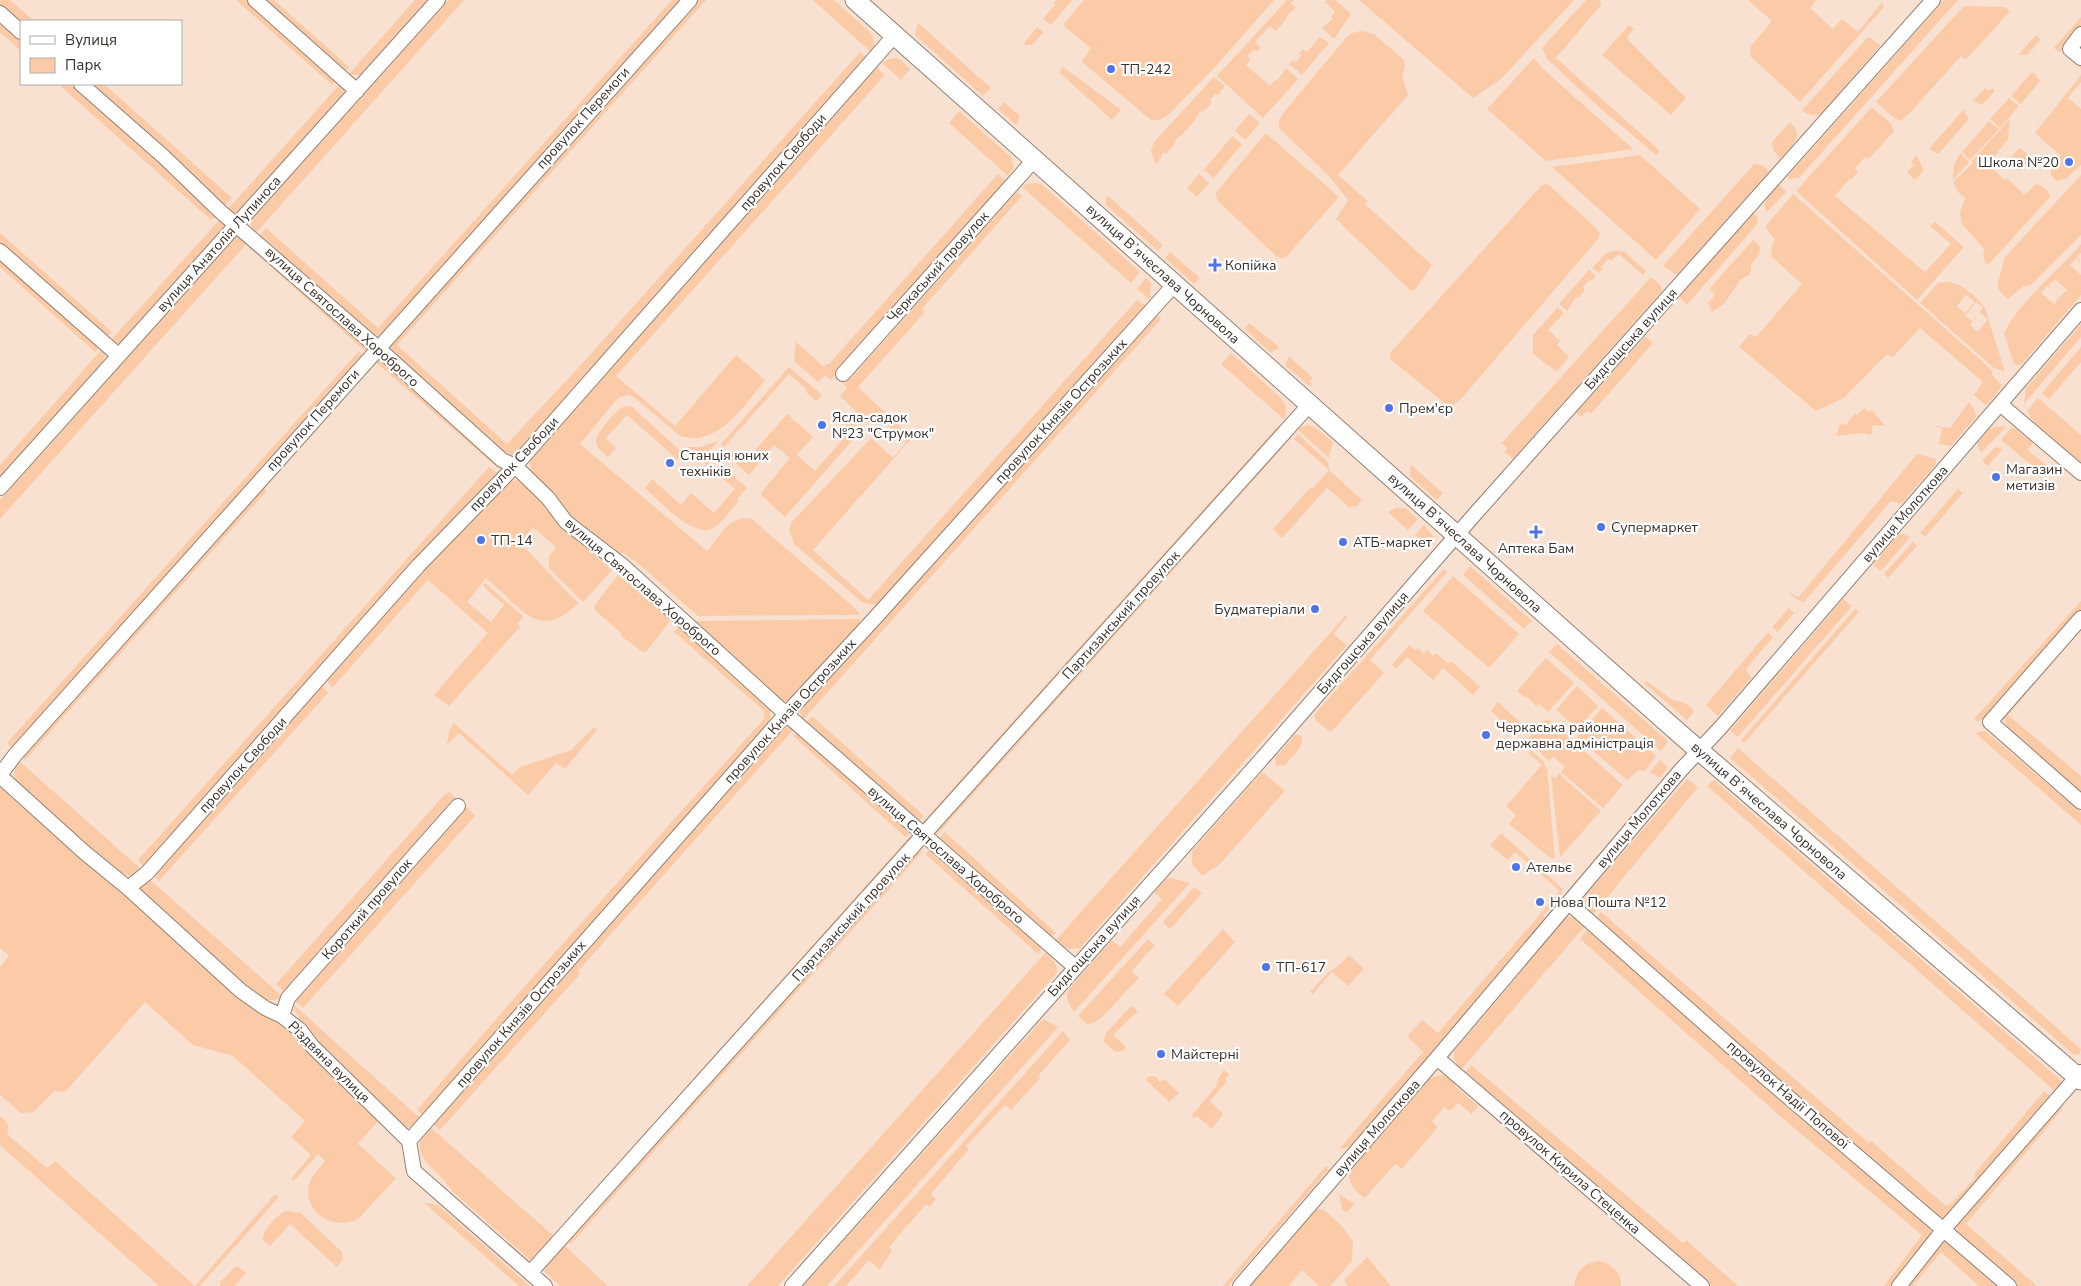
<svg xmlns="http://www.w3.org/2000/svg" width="2081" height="1286" font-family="'Nunito Sans',sans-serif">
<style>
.green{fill:#fbcba8;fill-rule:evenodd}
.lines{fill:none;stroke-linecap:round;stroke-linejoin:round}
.street-casing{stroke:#927e6f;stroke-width:16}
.secondary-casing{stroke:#927e6f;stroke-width:21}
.street{stroke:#fff;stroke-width:14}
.secondary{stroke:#fff;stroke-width:19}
.poi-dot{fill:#4f74e8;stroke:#fff;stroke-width:2}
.labels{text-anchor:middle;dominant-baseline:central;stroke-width:4.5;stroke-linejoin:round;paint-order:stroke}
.poi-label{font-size:14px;fill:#3a312b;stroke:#fff;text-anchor:start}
.street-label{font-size:14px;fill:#3a312b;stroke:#fff}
</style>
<rect width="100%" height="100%" fill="#f8e1d1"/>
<path class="green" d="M0,0H10L34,21H21V26L0,8Z
M236,0H248L338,80L332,85Z
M263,0H274L349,67L344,72Z
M415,0H428L360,75H348Z
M448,0H464L255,234L251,228V220Z
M672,0H682L386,333L378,336L372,335L258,237L266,228L378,328Z
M698,0H706L397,345L507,444L591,354L860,52L866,57L515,455L511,457L506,455L388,348L391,342Z
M813,0H834L872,34L875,47L872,53Z
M1057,0H1072L1051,25L1043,19L1055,5L1054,3Z
M1084,0H1274L1216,66L1169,114L1160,120H1151L1082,62L1091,48L1065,27L1064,24Z
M1287,0H1294L1291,3L1296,8L1286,16L1287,18L1276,31L1270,26L1255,42L1261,48L1257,52L1254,49L1247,56L1251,59L1246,65L1270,86L1275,80L1277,81L1286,68L1298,79L1263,118L1217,76Z
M1327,0H1335L1350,13V16L1334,39L1322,28L1333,19L1331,17L1335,12L1325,2Z
M1359,0H1574L1501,79L1473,98Z
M1586,0H1600L1601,5L1556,58L1660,151L1656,155L1599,107L1548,60L1542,48Z
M1748,0H1816L1810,8L1833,29L1842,19L1858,32L1882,2L1884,7L1800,102L1750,56L1751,46L1772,21Z
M1944,0H1958L1799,178L1789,179L1788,176Z
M1968,6L2005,7L2010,11L1966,60L1961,56L1909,114H1908L1901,121L1895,119L1876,102L1963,7Z
M2081,17C2081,36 2079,46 2059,52L2054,48Z
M0,21L21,40V51L0,32Z
M918,23L991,88L983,96L915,35Z
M1629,25L1634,29L1627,37L1629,41L1686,98L1671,115L1602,55Z
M1037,27L1044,32L1032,45H1026L1024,43Z
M1363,31L1374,34L1404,60L1405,68L1402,76L1408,95L1338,175L1368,201L1365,204L1432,265L1415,290L1411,291L1336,219L1348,200L1330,177L1279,128V120L1284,112L1345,39L1351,33Z
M2036,35L2041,39L2027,55H2018Z
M1320,37L1329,43L1302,75L1289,64L1293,60L1296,62L1301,55L1299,53L1303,49L1307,52Z
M1868,37L1881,45L1821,114C1813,116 1808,115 1802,110Z
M2072,54L2081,58V82L2068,98L2081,109V165L2066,179L2056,181L2051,175V168L2061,156L2035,133L2081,75V69L2068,57Z
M896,58L901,60L910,69L901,80L882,63L889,59Z
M1534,58L1542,68L1633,149L1546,161L1487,109Z
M876,67L885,75L616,376L675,426L736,355L765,380C745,405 718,448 680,436L634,397L628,395L618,398L580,444L707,551C720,537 729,514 752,519L856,609L860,615L698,616L646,570L624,553H616L566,515L531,471L530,463L532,452Z
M1063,67L1121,110L1112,120L1059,72Z
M2031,73H2034L2040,81L2021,104L2011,96Z
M1214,77L1225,86L1218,95L1215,94L1210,100L1212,102L1203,112L1201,111L1196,117L1197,118L1181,136L1180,135L1175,141L1176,142L1166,154L1164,152L1156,165L1151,151L1154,142Z
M58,84H71L218,213L211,220Z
M86,84H104L232,198L224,206Z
M340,84L344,89L343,95L238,212L233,214L227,210Z
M1985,88L1989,91L1992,88L1995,91L1982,105L1973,101Z
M2009,98L2019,106L2000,128L1990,119Z
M1004,102L1020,116L1017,126L998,109Z
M1872,107L1891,124L1894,131L1869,159L1865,157L1855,168L1858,172L1852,179L1850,178L1835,196L1925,272L1951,244L1930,226L1935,222L1964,247L1917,300L1796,191Z
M1963,110L1969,119L1939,153L1938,154L1929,149Z
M959,111L1011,157L1014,167L1008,176L949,123Z
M1249,114L1260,123L1245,140L1235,131Z
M2010,119L2008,139L1989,164L2004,180L2007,178L2025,195L2036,183L2047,190L2050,197L1990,263L1986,265L1983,253L1985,250L1962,224L1960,213L1965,198L1958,192L1953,182L1973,163L1972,161Z
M1989,121L1999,129L1970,160L1962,152Z
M1790,122C1806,136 1791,147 1780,159L1773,150L1772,142Z
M1266,133L1339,197L1286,257L1280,258L1276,256L1217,200L1216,192L1219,189Z
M1232,136L1242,144L1214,178L1204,170Z
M2020,148L2032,158L2020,171L2011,166L2009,159Z
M1960,153L1969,162L1953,180L1954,165Z
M1640,155L1700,209L1656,260L1552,167Z
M1916,155L1924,170L1915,180L1907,172L1914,165L1911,162Z
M1754,164L1763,165L1769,172L1677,275L1663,266Z
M998,174L1005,180L1001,189L831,380L825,375L818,382L794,361L796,342L823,366L830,363Z
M1199,174L1209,183L1197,197L1187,188Z
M2081,175V235L2031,285L2024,286L2008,299L2002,294L1997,286L2005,257Z
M1035,183L1041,184L1140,272L1131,283L1022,187L1027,184Z
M1545,184L1549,185L1598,230L1600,234L1598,239L1461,399L1451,407L1448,406L1390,359L1391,352L1541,186Z
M1779,184L1786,192L1767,212C1760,201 1772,193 1779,184Z
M1017,192L1022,196L922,309L925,312L858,387L912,438L813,550L868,600L1137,300L1147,306L884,600C876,606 871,605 862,602L795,545L789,531L791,523L871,438L893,458L906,443L879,417L871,419L868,423L840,396L847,388L843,383L846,377L850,379Z
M1793,194L1993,371L1992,375L2002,386L1988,404H1984L1974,395L1983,382L1920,328L1893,357L1886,355L1844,398L1816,411L1739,347L1750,334L1756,337L1802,284L1772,257L1771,248L1775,239L1765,227Z
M1107,195L1163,245L1158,251L1106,205Z
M1753,213L1757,216L1758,223L1687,305L1679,297Z
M221,218L225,222V226L118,345L109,342Z
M0,233L112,332L105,339L0,246Z
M243,237L250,240L0,519V500L234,238Z
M1753,240C1765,248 1759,255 1751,264V270L1749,275L1741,279L1724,304L1712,312L1708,303L1715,295L1710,290L1711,287Z
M253,243L370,347L367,353L249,247Z
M2081,244V253L2077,256L2081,263L2076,258L2070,265L2081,275V295L2021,365H2016L2014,364L2004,333C2022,299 2056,273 2081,244ZM2055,279L2067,290L2060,297L2048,286ZM2047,286L2060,297L2054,304L2041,293Z
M1618,250L1625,252L1646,271L1643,275L1619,254L1611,261L1608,259L1601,267L1603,269L1599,273L1592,268L1606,253Z
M1170,252L1200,278L1194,284L1165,258Z
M0,257L100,346L95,352L0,267Z
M1589,270L1596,276L1592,281L1590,280L1583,287L1585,290L1578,298L1576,297L1567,311L1559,304Z
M1651,277L1660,285L1662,291L1513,459L1504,452L1507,448L1502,443Z
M1146,278L1151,283L1150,300L1137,289Z
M1948,282C1963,284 1975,295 1985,308L2005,372L1994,368L1920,303L1938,283ZM1966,295L1975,302L1965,313L1957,306ZM1976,302L1983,307L1972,321L1965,316ZM1979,312L1988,319L1978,332L1970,325Z
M1558,307L1564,313L1548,330L1560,341L1557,345L1569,357L1557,372L1533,354V335Z
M1158,315L1161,319L803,720L800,712L803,704L1112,361Z
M1249,323L1279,347L1271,353L1245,329Z
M2081,324V337L2024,404L2026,388Z
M1645,336L1653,343L1591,414L1587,411L1581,417L1576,413Z
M2081,347V362L2049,399L2042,393Z
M102,349L105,353L104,360L2,476H0V465Z
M359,351L364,356L15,750L7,743Z
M1231,353L1282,399L1286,407L1285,420L1221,364Z
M1289,356L1313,378L1309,381L1313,385L1309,386L1285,365Z
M381,357L496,461L499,469L372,359Z
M371,362L374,365L264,489L267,491L232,529L25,760L20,756Z
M789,367L822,395L816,401L806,392L807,390L789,374L724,447L721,444Z
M2038,398L2081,435V464L2034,423L2027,411Z
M1969,402L1975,410L1976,417L1951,446L1939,444L1942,429L1935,426L1950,428Z
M626,406L632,407L683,453L678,460L627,415L606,438L616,448L608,457C604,453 596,448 596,441C597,432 617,408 626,406Z
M1864,408L1869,412L1872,410L1885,426L1873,425L1871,435L1863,433L1836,436L1840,424L1846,425L1855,413L1857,415Z
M787,414L813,437L797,455L815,471L851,430L840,419L844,415L858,428L855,431L858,434L785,517L760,494L790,458L774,445L749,475L729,457L733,452L745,462Z
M1279,425L1282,427L926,824L920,825Z
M1307,425L1314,427L1333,442L1329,458L1297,429Z
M2001,426L2006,427L1981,453L1977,443L1989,429Z
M2011,428L2016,429L2033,443L2027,450L2048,466L2042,474L2001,440Z
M1289,434L1292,437L935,837L936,828Z
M1298,434L1328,462L1329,470L1362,500L1356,507L1354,505L1350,508L1327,488L1282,538L1273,529L1311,487L1313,488L1329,470L1294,439Z
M718,441L705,456L711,461L707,465L688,447H701Z
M1997,447L2002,450L1988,466L1982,461L1994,448Z
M1917,454L1936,459V464L1901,504L1891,501L1804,602L1796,599L1786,589L1798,598Z
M721,465L747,488L737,499L739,501C731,509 724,521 715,527C695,541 660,501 645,488L652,479L681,505L691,493L714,513L735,489L715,472Z
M1411,465L1443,493L1437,500L1410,476Z
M489,467L499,474L144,867L138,860Z
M517,480C538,488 548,511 563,526C579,541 595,555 612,570L583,602L549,568V557L556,547L533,527L520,543L578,603C537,645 518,603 486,578L467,602L491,622L504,605L483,586L485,583L524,617L518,623L520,627L449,706L434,695L488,633L428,580L333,687L328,683L327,678L494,492L504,484Z
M1958,489L1963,493L1925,537L1920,533Z
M1396,508H1405L1418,519L1408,530L1388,512Z
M1424,525L1434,537L1433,544L1429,548L1415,535Z
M1903,534L1910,537L1881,571L1873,565L1898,535Z
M1913,542L1917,546L1888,578L1884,574Z
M1470,566L1532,621L1524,629L1463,575Z
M1444,569L1447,572L1370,660L1384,673L1331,732L1316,721L1314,715Z
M618,575L666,612C669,617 671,620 667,625L647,651L643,652L621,636L622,634L596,611L594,606Z
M1453,576L1519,634L1489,668L1423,611Z
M1843,599L1852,606L1738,737L1730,731Z
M2081,601V612L1986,717L1978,722L1974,719Z
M1789,608L1794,613L1778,632L1772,627Z
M1855,609L1859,612L1744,743L1741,740Z
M1346,615L1348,616L1333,634L1347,645L1080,948L1068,949L1055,941Z
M860,619L859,627L790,702L778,700L700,631L696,621Z
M2081,624V630L2008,715L2081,776V795C2066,781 2011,739 2005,723C2003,718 2005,713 2007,708Z
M678,628H685L767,703L770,710L771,724L424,1116L417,1110L524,987L764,719V711L674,632Z
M1768,632L1773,637L1746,669L1751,678L1718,716L1706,705Z
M1557,644L1668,741L1661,751L1549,652Z
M1409,645L1415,650L1418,648L1424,654L1427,650L1433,656L1436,653L1448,664L1451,661L1480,687L1473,695L1443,668L1433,680L1407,657L1396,669L1392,665Z
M1546,658L1574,683L1548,712L1539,704L1537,707L1526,696L1524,697L1517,691Z
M1646,681L1673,700L1683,702L1693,709V713L1687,720L1644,683Z
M1577,686L1598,706L1578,729L1556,710Z
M317,687H323L328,693L159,881L152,874Z
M1498,702L1522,724L1515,732L1491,711Z
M1602,708L1656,756L1645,771L1639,770L1627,780L1577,737Z
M812,716L924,816L917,823L805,723Z
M1549,720L1623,785L1603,808L1561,772L1565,767L1553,756L1549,761L1527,740L1543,721Z
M454,723L512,775L520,767L571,750L594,727L597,730L565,769L556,763L528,795L459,733L447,745L449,730Z
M786,726L794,729L578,971L580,974L440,1130L432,1123Z
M1985,731L2081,812V825L1975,733Z
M797,732L910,833L905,837L793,736Z
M1295,735H1299L1302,737C1303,748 1292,757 1285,765L1276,766L1275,758Z
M1738,748L2081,1049L2079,1055L2073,1054L1730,758Z
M1531,750L1545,763L1544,765L1547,768L1555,859L1548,856L1509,824L1516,815L1506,806L1542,765L1529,753Z
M18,760L142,870L132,876C99,870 40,805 15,780V766Z
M1660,760L1668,767L1660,778L1650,772Z
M1261,773H1264L1285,791L1219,865L1202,876L1192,864V851Z
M1559,774L1601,811L1560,857L1551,775L1555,778Z
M1687,779L1698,787L1592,916L1584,901L1585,896Z
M1714,780L2064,1083L2057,1093L1707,786Z
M0,784L132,898L191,957L254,1008L287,1027L398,1138L378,1121L358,1144L396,1178L359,1218C339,1231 307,1216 308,1191C308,1179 318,1170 325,1161L318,1154L294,1181L291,1179L311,1155L291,1137L305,1121L233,1056L193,1045L145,1002L65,1092L54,1091L34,1112L21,1113L0,1095V967L9,956L0,948Z
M449,792L457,799L285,992L276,984L444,795Z
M465,806L475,815L474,817L303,1008L296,1002V997Z
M945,832L1056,933L1051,936L1046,935L936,841Z
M1501,833L1563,889L1561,895L1543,916L1546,919L1354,1144L1346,1148L1339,1149L1423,1052L1407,1036L1422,1020L1438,1033L1560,891L1515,852L1508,860L1490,845Z
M911,835V839L560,1235L557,1232Z
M924,850L571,1244L568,1243L916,853Z
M929,850L1042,948L1038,954L925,854Z
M148,878L281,995L279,999L265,1001L255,996L141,891L140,886Z
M1171,878L1190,883L1074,1012C1069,1004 1064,998 1069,989L1112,940L1120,947L1162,899L1154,892L1166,879Z
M1194,887L1202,893L1170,929L1163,922Z
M1601,912L1869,1143L1871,1141L1946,1206L1951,1204L1975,1178V1173L2044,1091L2053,1098L1950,1217L1938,1218L1770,1075L1594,920Z
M1571,917L1577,918L1585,926L1461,1070L1454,1059V1051L1566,918Z
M1588,928L1929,1227L1931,1231L1930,1237L1893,1286H1884L1922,1235L1781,1117L1580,939Z
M1223,929L1235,942L1178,1006L1164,994Z
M1148,939L1155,945L1132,971L1139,978L1101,1018L1094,1023L1087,1024L1078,1016Z
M1046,952C1052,959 1059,965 1056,974L778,1286H747Z
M1349,955L1364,969L1348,986L1332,972L1313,994L1310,992L1328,973L1341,964Z
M294,1005L421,1119C414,1126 410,1130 400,1126C380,1106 295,1028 294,1005Z
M1131,1006L1138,1011L1113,1035L1125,1046L1124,1051L1115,1052L1104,1042L1105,1034Z
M1043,1019L1058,1027L827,1286H803Z
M1063,1031L1070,1040L1038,1076L1040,1078L1011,1110L1005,1105L966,1146L969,1149L931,1194L936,1199L930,1207L926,1204L889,1247L892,1250L880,1270L869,1260L846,1286H834Z
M1471,1065L1683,1243L1686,1240L1738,1286H1711L1464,1074Z
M1224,1070L1229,1075L1225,1079L1227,1081L1210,1101L1223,1114L1212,1129L1197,1116L1195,1118L1191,1116L1216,1087L1218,1079Z
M1443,1075L1450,1077L1456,1083L1455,1086L1478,1106L1472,1114L1458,1103L1450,1111L1444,1107L1432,1122L1438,1127L1402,1169L1395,1164L1365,1198C1355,1192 1348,1183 1349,1171L1429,1080L1435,1076Z
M1149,1076H1155L1160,1082L1164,1079L1179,1093L1169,1102L1146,1080Z
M2060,1106L2063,1108L1966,1224L2037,1286H2016L1956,1234L1957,1222Z
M0,1116C7,1122 10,1125 7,1134L47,1168L55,1161L195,1286L275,1194L279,1197L200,1286H159L0,1145Z
M429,1126L557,1239L534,1260H530L452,1191C438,1166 403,1157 429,1126Z
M1326,1166L1329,1169L1228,1286H1223Z
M1339,1194L1355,1204L1346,1213L1342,1209Z
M423,1202L438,1205L530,1286H519Z
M1319,1209L1324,1210L1340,1224L1353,1241L1352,1261L1330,1286H1319L1302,1270L1289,1286H1249L1312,1212Z
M286,1211L301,1213L342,1252L343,1259L337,1267L290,1224L270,1246L263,1240C263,1229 277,1215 286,1211Z
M1944,1241L1949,1244L1997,1286H1979L1941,1252L1913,1286H1902L1940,1242Z
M564,1245L608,1286H560L544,1271L549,1261Z
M1367,1257L1391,1286H1348L1344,1280Z
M1599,1261C1612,1264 1621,1272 1621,1286H1574C1576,1271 1584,1263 1599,1261Z
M235,1267H239L246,1273L234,1286H220V1282Z"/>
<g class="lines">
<g class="street-casing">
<path id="street" d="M255,0L357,91
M0,13L21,32
M2081,34L2070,49L2081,58
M81,84L164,157L221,212L378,348L502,460L515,466L548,498L566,522L622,565L786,714L1075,967
M0,251L118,355
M843,374L1034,160
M2000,404L2081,473
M0,488L438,0
M2081,618L1990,722L2081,802
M0,775L15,755L690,0
M0,776L84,852L128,888L241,991L265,1008L282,1016L300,1030L312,1046L409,1141L414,1171L545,1286
M128,888L147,873L418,566L515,466L894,36
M1569,903L1766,1078L2009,1286
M282,1016L288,998L458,806
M1437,1058L1702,1286
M409,1141L786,714L875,618L1174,285
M530,1273L1310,404
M792,1286L1260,761L1475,514L1933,0
M1240,1286L1437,1058L1680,771L1721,727L2081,310
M1899,1286L1944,1229L2081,1072"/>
</g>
<g class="secondary-casing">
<path id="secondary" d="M855,0L1680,734L2081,1080"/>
</g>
<use href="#street" class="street"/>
<use href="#secondary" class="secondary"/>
</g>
<g class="poi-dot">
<circle cx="1111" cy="69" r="5"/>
<circle cx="2069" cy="162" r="5"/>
<path d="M1212.5 257.5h5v5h5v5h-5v5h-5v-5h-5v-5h5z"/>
<circle cx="1389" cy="408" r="5"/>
<circle cx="822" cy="425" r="5"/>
<circle cx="670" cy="463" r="5"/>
<circle cx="1996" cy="477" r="5"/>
<circle cx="1601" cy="527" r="5"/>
<path d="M1533.5 524.5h5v5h5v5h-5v5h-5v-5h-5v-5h5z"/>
<circle cx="481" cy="540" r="5"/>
<circle cx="1343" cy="542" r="5"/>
<circle cx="1315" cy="609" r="5"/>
<circle cx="1486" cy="735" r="5"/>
<circle cx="1516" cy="867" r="5"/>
<circle cx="1540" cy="902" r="5"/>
<circle cx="1266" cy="967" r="5"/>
<circle cx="1161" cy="1054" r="5"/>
</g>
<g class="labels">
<g class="poi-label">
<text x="1121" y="69">ТП-242</text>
<text x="2059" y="162" text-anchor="end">Школа №20</text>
<text x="1225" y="265">Копійка</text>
<text x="1399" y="408">Прем'єр</text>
<text x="832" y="417">Ясла-садок<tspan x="832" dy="16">№23 "Струмок"</tspan></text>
<text x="680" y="455">Станція юних<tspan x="680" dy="16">техніків</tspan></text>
<text x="2006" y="469">Магазин<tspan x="2006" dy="16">метизів</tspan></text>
<text x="1611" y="527">Супермаркет</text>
<text x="491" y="540">ТП-14</text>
<text x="1353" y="542">АТБ-маркет</text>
<text x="1536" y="548" text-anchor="middle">Аптека Бам</text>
<text x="1305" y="609" text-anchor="end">Будматеріали</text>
<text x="1496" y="727">Черкаська районна<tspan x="1496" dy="16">державна адміністрація</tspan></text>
<text x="1526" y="867">Ательє</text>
<text x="1550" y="902">Нова Пошта №12</text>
<text x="1276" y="967">ТП-617</text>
<text x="1171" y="1054">Майстерні</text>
</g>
<g class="street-label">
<text transform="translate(583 118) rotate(-48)">провулок Перемоги</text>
<text transform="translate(783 162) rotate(-49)">провулок Свободи</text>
<text transform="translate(219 244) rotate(-48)">вулиця Анатолія Лупиноса</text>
<text transform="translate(938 267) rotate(-48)">Черкаський провулок</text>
<text transform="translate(1163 274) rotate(42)">вулиця Вʼячеслава Чорновола</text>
<text transform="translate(342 317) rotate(42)">вулиця Святослава Хороброго</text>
<text transform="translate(1631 339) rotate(-48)">Бидгощська вулиця</text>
<text transform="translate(1061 411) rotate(-48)">провулок Князів Острозьких</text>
<text transform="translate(313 420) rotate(-48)">провулок Перемоги</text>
<text transform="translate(514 464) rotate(-47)">провулок Свободи</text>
<text transform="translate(1905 514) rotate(-49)">вулиця Молоткова</text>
<text transform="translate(1465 543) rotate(42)">вулиця Вʼячеслава Чорновола</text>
<text transform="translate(643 587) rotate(41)">вулиця Святослава Хороброго</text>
<text transform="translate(1121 615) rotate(-48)">Партизанський провулок</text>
<text transform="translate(1363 643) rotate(-49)">Бидгощська вулиця</text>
<text transform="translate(790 711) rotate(-48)">провулок Князів Острозьких</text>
<text transform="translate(243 765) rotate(-48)">провулок Свободи</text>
<text transform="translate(1769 811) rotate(41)">вулиця Вʼячеслава Чорновола</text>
<text transform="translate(1639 819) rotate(-50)">вулиця Молоткова</text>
<text transform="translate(946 855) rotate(41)">вулиця Святослава Хороброго</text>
<text transform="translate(367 909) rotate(-49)">Короткий провулок</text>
<text transform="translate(851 917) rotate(-48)">Партизанський провулок</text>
<text transform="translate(1094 946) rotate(-48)">Бидгощська вулиця</text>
<text transform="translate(521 1014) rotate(-49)">провулок Князів Острозьких</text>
<text transform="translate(329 1062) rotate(45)">Різдвяна вулиця</text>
<text transform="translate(1788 1095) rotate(41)">провулок Надії Попової</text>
<text transform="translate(1377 1128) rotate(-49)">вулиця Молоткова</text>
<text transform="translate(1570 1172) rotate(41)">провулок Кирила Стеценка</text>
</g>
</g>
<rect x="20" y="20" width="162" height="65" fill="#ffffff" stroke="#b0adaa"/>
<rect x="30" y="36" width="25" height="8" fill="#ffffff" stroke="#b0adaa"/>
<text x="65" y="45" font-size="15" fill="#3a312b">Вулиця</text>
<rect x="30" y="58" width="25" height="15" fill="#fbcba8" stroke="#b0adaa"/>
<text x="65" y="70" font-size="15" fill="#3a312b">Парк</text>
</svg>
